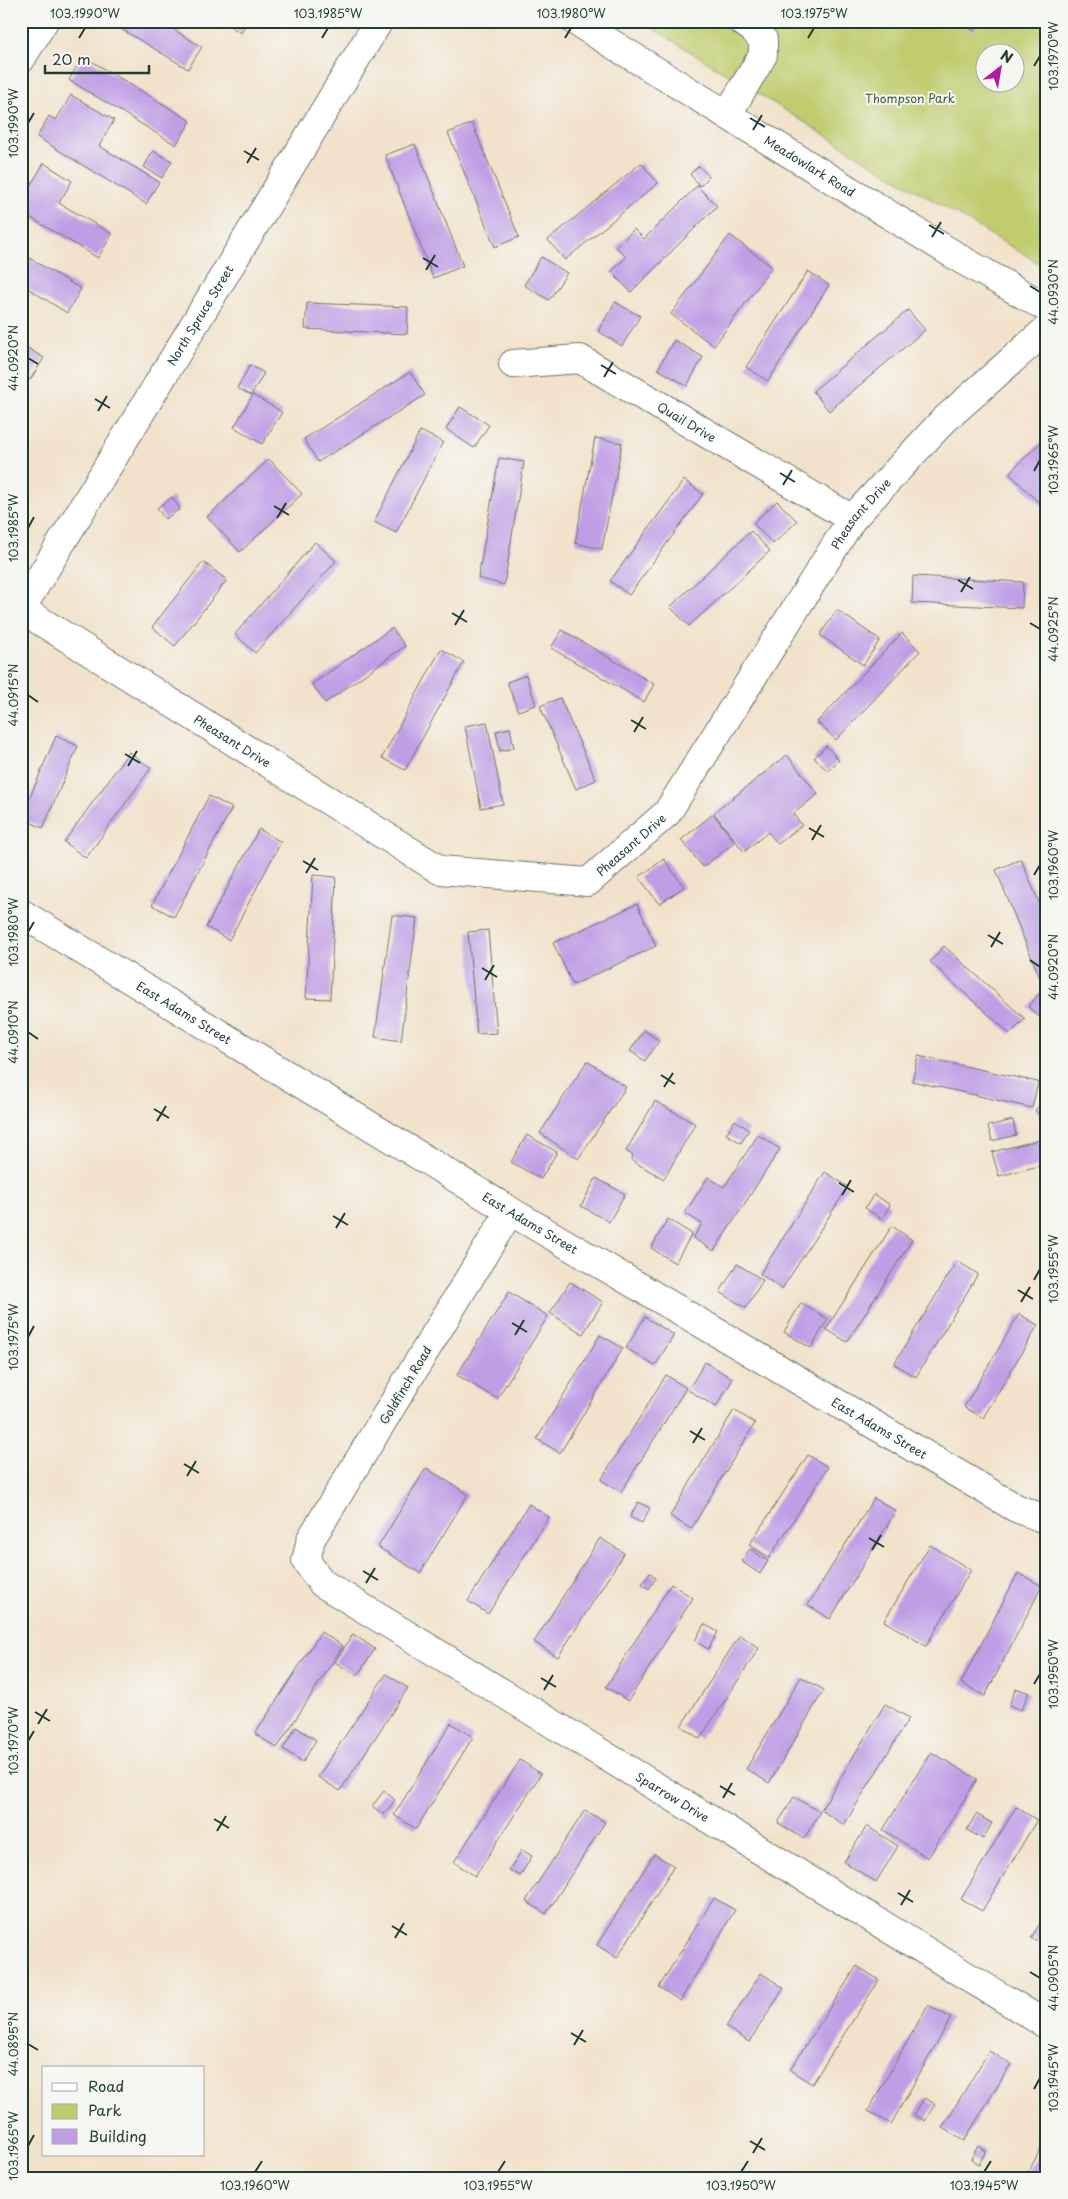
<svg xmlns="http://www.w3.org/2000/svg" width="1068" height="2199" font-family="'Playpen Sans',sans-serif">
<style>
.green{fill:#c0cc6d;stroke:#708450;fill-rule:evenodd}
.building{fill:#c09ee5}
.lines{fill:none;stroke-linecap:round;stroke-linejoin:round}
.minor-casing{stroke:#697769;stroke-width:30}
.minor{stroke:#fff;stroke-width:28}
.ticks{fill:none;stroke:#1f3d34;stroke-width:2}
.labels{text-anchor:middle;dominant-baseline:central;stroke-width:4;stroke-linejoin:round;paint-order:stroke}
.park-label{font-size:12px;fill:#3f5a3f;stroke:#f6f6f2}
.street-label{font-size:12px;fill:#1f3d34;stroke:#f6f6f2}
.neatline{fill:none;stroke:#1f3d34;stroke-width:2}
.ticks-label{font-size:12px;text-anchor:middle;fill:#1f3d34}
</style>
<rect width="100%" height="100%" fill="#f6f6f2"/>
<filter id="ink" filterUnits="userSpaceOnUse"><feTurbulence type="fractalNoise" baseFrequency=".02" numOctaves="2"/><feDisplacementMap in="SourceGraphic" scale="10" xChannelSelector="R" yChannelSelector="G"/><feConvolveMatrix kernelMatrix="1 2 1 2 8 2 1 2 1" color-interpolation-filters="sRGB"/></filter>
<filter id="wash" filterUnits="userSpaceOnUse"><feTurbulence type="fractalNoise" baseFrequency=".0096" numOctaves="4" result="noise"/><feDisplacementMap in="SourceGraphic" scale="20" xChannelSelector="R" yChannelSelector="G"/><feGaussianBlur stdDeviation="1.12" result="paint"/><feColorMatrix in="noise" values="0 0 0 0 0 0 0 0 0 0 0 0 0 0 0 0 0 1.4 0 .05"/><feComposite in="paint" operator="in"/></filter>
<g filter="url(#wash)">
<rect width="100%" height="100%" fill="#f2e2cb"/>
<path class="green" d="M641,21H1047V268L875,166ZM986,52H1016V82H986Z"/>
<g id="blocks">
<path class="building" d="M108,21H160L202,47L188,69Z
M222,21H248L241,33Z
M958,21H980L974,31Z
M83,56L191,121L176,145L69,80Z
M71,95L114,120L99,146L159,182L146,204L37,137L49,116L56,120Z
M472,123L519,237L495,247L448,133Z
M415,144L463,266L433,278L385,155Z
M153,151L172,161L162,178L144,167Z
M44,163L72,181L59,203L112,234L98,258L21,212V181L30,186Z
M641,163L658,183L565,260L548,240Z
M699,166L709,177L700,186L690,174Z
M697,186L717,206L631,292L611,272L626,257L616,247L634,229L644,239Z
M730,235L772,267L714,346L671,314Z
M21,253L81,289L67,313L21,284Z
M541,257L567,273L549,300L524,285Z
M808,271L829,285L768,381L746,367Z
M615,302L640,316L622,346L598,331Z
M307,303L408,307L407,334L305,329Z
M908,310L925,330L829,411L813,391Z
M674,340L703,357L687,386L658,369Z
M21,344L44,358L30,380L21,374Z
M250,365L264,373L251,395L237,388Z
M410,372L425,395L318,462L304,439Z
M253,395L282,412L262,444L234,427Z
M460,407L489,425L474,448L446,429Z
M420,431L443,442L396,533L374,522Z
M1047,436V511L1009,473Z
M595,438L622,443L602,549L575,543Z
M499,458L524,462L504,585L478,578Z
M269,459L302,494L240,552L207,517Z
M684,480L703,494L629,595L610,581Z
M172,497L180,509L165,519L157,508Z
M777,501L797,521L773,544L753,523Z
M751,531L770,551L689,626L670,607Z
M315,542L336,561L255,653L235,634Z
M203,562L227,580L175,646L152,627Z
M913,576L1023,582L1022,608L912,603Z
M837,610L880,640L863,665L820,635Z
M392,628L405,646L325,703L312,684Z
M562,630L654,684L644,702L551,648Z
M902,633L920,651L836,740L817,722Z
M441,649L464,662L405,770L382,758Z
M526,675L536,705L518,711L507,682Z
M560,698L596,780L576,789L540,706Z
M487,722L503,804L481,808L465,726Z
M510,728L514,748L500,751L496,731Z
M56,736L78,746L43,828L21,818Z
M826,746L839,760L828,771L814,758Z
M129,752L151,768L86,858L64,842Z
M787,755L818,794L793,814L802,825L778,844L768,832L744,852L714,813Z
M209,796L232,808L174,917L152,905Z
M713,814L735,842L703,867L681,840Z
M259,829L281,842L229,940L206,927Z
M664,859L684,887L659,904L639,877Z
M1021,859L1047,922V981L1042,983L996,870Z
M313,875L336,877L330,999L306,998Z
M637,904L656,946L573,985L553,943Z
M392,915L417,918L401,1041L375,1037Z
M488,930L497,1033L477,1034L468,932Z
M944,946L1025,1019L1010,1034L930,962Z
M1047,984V1023L1028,1007Z
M644,1030L659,1041L645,1061L630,1051Z
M918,1056L1038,1082L1032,1108L912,1081Z
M587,1061L626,1087L578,1159L540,1133Z
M1047,1098V1122L1035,1110Z
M655,1101L695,1124L664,1179L631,1160L633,1156L626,1151Z
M735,1120L749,1130L741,1143L726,1134Z
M1013,1120L1016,1135L992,1141L988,1126Z
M527,1135L557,1152L541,1179L511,1162Z
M758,1135L780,1149L714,1251L693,1238L702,1224L685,1213L708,1177L724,1187Z
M1047,1138V1164L999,1176L992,1152Z
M825,1172L848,1187L782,1289L760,1274Z
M596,1178L625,1194L609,1222L581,1206Z
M874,1194L890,1205L882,1219L865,1208Z
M668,1219L692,1234L675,1263L651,1248Z
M892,1226L912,1240L847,1342L826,1329Z
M957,1261L978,1274L916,1377L894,1364Z
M737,1264L763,1280L746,1308L720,1292Z
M570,1282L603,1302L583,1334L550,1313Z
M509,1292L548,1316L497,1399L457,1375Z
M801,1303L828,1319L811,1348L784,1332Z
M1019,1314L1038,1325L983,1418L964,1407Z
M645,1317L674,1335L655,1366L626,1348Z
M600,1335L623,1348L560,1453L537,1439Z
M705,1362L733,1379L716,1407L688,1390Z
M666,1375L686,1388L621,1492L601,1480Z
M734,1410L755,1423L691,1529L670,1516Z
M1047,1431V1446L1040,1442Z
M808,1455L828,1467L769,1558L749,1545Z
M426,1468L468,1494L420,1573L378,1547Z
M874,1498L896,1511L830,1619L808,1605Z
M638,1502L650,1508L642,1523L630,1517Z
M529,1504L549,1517L488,1614L468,1601Z
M600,1538L624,1553L558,1657L534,1642Z
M930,1545L971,1570L926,1646L884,1621Z
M750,1549L768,1561L760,1574L741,1561Z
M650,1573L656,1578L649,1589L642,1584Z
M1018,1573L1042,1586L985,1696L961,1683Z
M671,1584L693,1598L628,1701L606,1687Z
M704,1624L718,1632L708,1649L695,1641Z
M321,1632L343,1646L277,1748L255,1734Z
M353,1634L375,1649L357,1676L335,1662Z
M740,1635L759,1648L700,1739L681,1726Z
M386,1674L408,1688L340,1791L318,1777Z
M801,1677L824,1690L769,1783L746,1769Z
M1016,1688L1029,1693L1021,1710L1009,1705Z
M885,1704L909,1718L844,1825L821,1810Z
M451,1723L473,1737L416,1829L394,1815Z
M296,1727L316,1740L303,1762L283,1749Z
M931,1752L977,1779L928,1858L883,1830Z
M520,1760L541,1774L475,1876L454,1862Z
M384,1791L395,1800L384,1815L372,1806Z
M794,1797L820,1812L804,1839L778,1823Z
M1016,1807L1037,1820L982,1911L961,1899Z
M585,1810L605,1822L546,1914L526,1901Z
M976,1814L992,1823L983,1839L967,1830Z
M867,1826L898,1846L876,1882L844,1862Z
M522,1850L532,1856L520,1876L509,1870Z
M654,1854L674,1866L617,1958L597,1945Z
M714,1898L735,1910L680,2001L659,1987Z
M1047,1912V1947L1031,1938Z
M857,1966L879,1980L812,2084L790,2070Z
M761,1973L784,1988L749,2042L726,2027Z
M928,2005L951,2018L891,2124L868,2111Z
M989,2051L1011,2064L964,2141L942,2128Z
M924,2098L935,2104L925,2121L914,2115Z
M1047,2137V2178H1025Z
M978,2146L986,2151L979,2164L971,2159Z"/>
</g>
</g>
<g filter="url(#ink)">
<use href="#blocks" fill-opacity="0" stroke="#697769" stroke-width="1"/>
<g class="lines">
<g class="minor-casing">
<g id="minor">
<path id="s1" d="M575,21L964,261L1047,308"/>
<path d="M21,59L44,21"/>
<path d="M727,115L763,55V40L753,29L742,21"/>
<path id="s2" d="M513,364L580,359L852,519"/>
<path id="s3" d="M21,609L440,870L588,882L667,813L852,519L942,422L1047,329"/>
<path id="s4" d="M21,609L379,21"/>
<path id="s5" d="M21,913L510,1211L1016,1508L1047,1520"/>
<path id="s6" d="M510,1211L311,1539L306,1561L322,1583L1047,2025"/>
</g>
</g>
<use href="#minor" class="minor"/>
</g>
</g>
<path class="ticks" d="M79,38L85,28M322,38L328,28M565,38L571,28M808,38L814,28M1034,66L1040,56M750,118L765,127M28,123L34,113M753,130L762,115M244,151L259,160M247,163L256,148M929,225L944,234M932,237L941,222M423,258L438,267M426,270L435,255M1030,286L1040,292M28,358L38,364M601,365L616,374M604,377L613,362M95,399L110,408M98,411L107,396M1034,471L1040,460M780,473L795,482M783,485L792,470M274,506L289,515M277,518L286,503M28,528L34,517M958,580L973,589M961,592L970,577M452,613L467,622M1030,623L1040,629M455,625L464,610M28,695L38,702M631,720L646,729M634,732L643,717M125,754L140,763M128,766L137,751M809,828L824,837M812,840L821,825M303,861L318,870M306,873L315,858M1034,875L1040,865M28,932L34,922M988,935L1003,944M991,947L1000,932M1030,960L1040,967M482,968L497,977M485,980L494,965M28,1032L38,1039M661,1075L675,1084M664,1087L673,1073M154,1109L169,1118M157,1121L166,1106M839,1183L854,1192M842,1195L851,1180M333,1216L348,1225M336,1228L345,1213M1034,1280L1040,1269M1018,1290L1033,1299M1021,1302L1030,1287M512,1323L527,1332M515,1335L524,1320M28,1337L34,1326M690,1431L705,1440M693,1443L702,1428M184,1464L199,1473M187,1476L196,1461M869,1538L884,1547M872,1550L881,1535M363,1571L378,1580M366,1583L375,1568M541,1678L556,1687M1034,1684L1040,1674M544,1690L553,1675M35,1712L50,1721M38,1724L47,1709M28,1741L34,1731M720,1786L735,1795M723,1798L732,1783M214,1819L229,1828M217,1831L226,1816M898,1893L913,1902M901,1905L910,1890M392,1926L407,1935M395,1938L404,1923M1030,1972L1040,1978M571,2033L586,2042M28,2044L38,2050M574,2045L583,2030M1034,2089L1040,2078M750,2141L765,2150M28,2146L34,2135M753,2153L762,2138M255,2172L262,2161M498,2172L505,2161M741,2172L748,2161M984,2172L991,2161"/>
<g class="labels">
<g class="park-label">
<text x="910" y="98">Thompson Park</text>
</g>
<g class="street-label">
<text stroke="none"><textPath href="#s1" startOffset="276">Meadowlark Road</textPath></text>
<text stroke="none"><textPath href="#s4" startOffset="344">North Spruce Street</textPath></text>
<text stroke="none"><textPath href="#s2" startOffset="191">Quail Drive</textPath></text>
<text stroke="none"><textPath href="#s3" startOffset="1104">Pheasant Drive</textPath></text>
<text stroke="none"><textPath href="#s3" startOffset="249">Pheasant Drive</textPath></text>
<text stroke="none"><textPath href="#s3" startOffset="699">Pheasant Drive</textPath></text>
<text stroke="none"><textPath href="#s5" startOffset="191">East Adams Street</textPath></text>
<text stroke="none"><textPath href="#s5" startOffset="596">East Adams Street</textPath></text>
<text transform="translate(405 1385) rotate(-59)">Goldfinch Road</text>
<text stroke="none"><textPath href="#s5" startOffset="1001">East Adams Street</textPath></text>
<text stroke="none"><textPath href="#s6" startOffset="844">Sparrow Drive</textPath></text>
</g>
</g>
<rect width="1068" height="2199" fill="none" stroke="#f6f6f2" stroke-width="55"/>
<rect x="42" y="2066" width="162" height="90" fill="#f6f6f2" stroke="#a0aca6"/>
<rect x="52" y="2083" width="25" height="8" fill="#ffffff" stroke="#a0aca6"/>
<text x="88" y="2092" font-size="15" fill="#1f3d34">Road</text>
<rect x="52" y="2104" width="25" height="15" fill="#c0cc6d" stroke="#a0aca6"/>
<text x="88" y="2116" font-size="15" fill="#1f3d34">Park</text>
<rect x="52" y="2129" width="25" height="15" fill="#c09ee5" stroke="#a0aca6"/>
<text x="88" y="2142" font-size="15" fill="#1f3d34">Building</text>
<g transform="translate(1000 68) rotate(31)"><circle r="24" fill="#f6f6f2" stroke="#a0aca6"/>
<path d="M0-4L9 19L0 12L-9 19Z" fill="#b5179e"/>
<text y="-8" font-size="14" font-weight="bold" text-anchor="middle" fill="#1f3d34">N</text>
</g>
<path d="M45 65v8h104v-8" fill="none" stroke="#1f3d34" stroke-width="2.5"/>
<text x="52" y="65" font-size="15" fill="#1f3d34" stroke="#f6f6f2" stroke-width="4" paint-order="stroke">20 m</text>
<rect x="28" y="28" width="1012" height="2144" class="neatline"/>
<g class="ticks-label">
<text x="85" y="18">103.1990°W</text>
<text x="328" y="18">103.1985°W</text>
<text x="571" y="18">103.1980°W</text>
<text x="814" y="18">103.1975°W</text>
<text transform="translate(1054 56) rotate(-90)" y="4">103.1970°W</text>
<text transform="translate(14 123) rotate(-90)" y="4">103.1990°W</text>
<text transform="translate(1054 292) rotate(-90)" y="4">44.0930°N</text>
<text transform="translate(14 358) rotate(-90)" y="4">44.0920°N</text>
<text transform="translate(1054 460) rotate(-90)" y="4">103.1965°W</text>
<text transform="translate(14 528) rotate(-90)" y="4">103.1985°W</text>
<text transform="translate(1054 629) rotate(-90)" y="4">44.0925°N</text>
<text transform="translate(14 695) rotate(-90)" y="4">44.0915°N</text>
<text transform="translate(1054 865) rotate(-90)" y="4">103.1960°W</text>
<text transform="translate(14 932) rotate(-90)" y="4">103.1980°W</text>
<text transform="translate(1054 967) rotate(-90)" y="4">44.0920°N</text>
<text transform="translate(14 1032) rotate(-90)" y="4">44.0910°N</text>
<text transform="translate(1054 1269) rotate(-90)" y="4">103.1955°W</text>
<text transform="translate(14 1337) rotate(-90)" y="4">103.1975°W</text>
<text transform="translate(1054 1674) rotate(-90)" y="4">103.1950°W</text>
<text transform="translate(14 1741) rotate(-90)" y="4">103.1970°W</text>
<text transform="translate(1054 1978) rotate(-90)" y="4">44.0905°N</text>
<text transform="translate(14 2044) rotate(-90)" y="4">44.0895°N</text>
<text transform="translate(1054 2078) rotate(-90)" y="4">103.1945°W</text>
<text transform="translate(14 2146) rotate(-90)" y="4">103.1965°W</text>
<text x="255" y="2190">103.1960°W</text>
<text x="498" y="2190">103.1955°W</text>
<text x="741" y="2190">103.1950°W</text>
<text x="984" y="2190">103.1945°W</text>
</g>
</svg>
